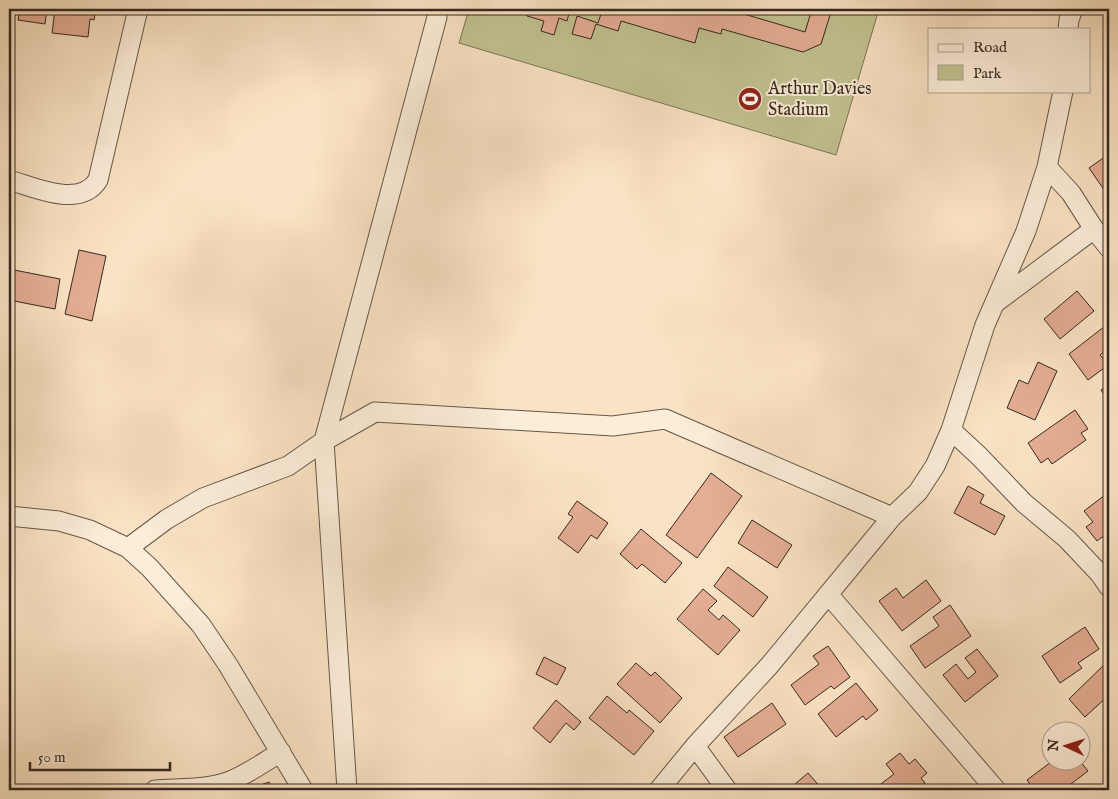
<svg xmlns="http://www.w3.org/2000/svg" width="1118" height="799" font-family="'IM FELL English',serif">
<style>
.green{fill:#c2c291;stroke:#7c7658}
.building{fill:#e4ad94;stroke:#352920}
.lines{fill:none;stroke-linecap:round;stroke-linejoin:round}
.minor-casing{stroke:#665849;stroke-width:21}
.minor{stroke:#fcedd9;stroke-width:19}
.labels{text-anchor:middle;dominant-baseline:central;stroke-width:4;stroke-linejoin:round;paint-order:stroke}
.poi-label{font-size:18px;fill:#352920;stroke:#fcedd9;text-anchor:start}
</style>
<rect width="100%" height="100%" fill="#fae3c4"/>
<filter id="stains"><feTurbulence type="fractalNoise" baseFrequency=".004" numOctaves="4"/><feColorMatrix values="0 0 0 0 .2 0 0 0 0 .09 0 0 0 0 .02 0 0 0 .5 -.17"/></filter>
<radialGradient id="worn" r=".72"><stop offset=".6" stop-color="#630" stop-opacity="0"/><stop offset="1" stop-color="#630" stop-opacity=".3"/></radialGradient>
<path class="green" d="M469,9H879L836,155L459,43Z"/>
<path class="building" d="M20,9H47L45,24L18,20Z
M55,9H96L94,20L90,19L88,37L52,33Z
M524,9H553L552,10L556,11L557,9H570L567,21L559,18L554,35L541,31L544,21L527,16L528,10Z
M584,9H727L805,32L812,9H832L821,44L803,52L722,29L721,34L699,28L695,43L621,21L618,31L596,24L591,39L572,34L577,16L598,23L601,14Z
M1109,154V193L1107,194L1089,168Z
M79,250L106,256L92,321L65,314Z
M9,269L60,279L55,309L9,300Z
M1077,291L1094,311L1060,339L1044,319Z
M1109,323V348L1100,355L1108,365L1088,380L1069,354Z
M1038,362L1057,371L1035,420L1007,408L1019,380L1028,384Z
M1109,384V402L1101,390Z
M1075,410L1088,429L1081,433L1086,440L1052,464L1048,458L1041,463L1028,443Z
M711,473L742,496L697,558L666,535Z
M968,486L984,495L980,503L1005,516L995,535L954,513Z
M1109,492V532L1097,541L1086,527L1093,522L1084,511Z
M577,501L608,523L597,539L591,535L578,553L558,538L573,517L568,514Z
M752,520L792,545L777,568L738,543Z
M641,529L682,563L665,583L642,564L637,569L620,554Z
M728,567L768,597L753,617L714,586Z
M926,580L941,601L902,631L879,601L896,588L903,598Z
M703,589L717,601L708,610L719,620L723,615L740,630L718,655L677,619Z
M950,605L971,636L925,668L910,646L939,626L933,617Z
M1085,627L1099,649L1078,663L1082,668L1060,683L1042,656Z
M828,646L850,677L834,689L831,686L805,705L791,685L819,664L813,656Z
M977,649L998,676L965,702L943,675L956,664L968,679L976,672L965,658Z
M544,657L566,668L557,685L536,674Z
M1109,660V695L1085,717L1069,699Z
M636,663L651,676L655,672L682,698L660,723L617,684Z
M856,683L878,710L866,720L863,716L836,737L818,714Z
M607,696L627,713L629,710L654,731L634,755L589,718Z
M556,700L581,722L574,730L566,723L550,743L533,728Z
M772,703L786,724L738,757L724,737Z
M900,753L909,764L915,759L927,773L921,778L925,783L915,790H873L894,774L886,764Z
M1080,761L1088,771L1063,790H1034L1027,780L1051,762Z
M808,773L823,790H788Z
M269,782L274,790H247Z"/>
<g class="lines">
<g class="minor-casing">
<path id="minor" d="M1068,29L1069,20L1073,9
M1047,167L1071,193L1094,229L1109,248
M9,180C34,187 80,209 98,180L138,9
M995,303L1094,229
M951,430L979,456L1024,503L1067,539L1100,574L1109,587
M9,516L59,521L90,530L128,548L150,568L201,625L228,665L303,790
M128,548L167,519L203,498L288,466L324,441L375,412L613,426L665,419L892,517
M828,594L996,790
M695,746L727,790
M155,790C179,788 207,790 230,781C248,774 264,762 281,752
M347,790L324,441L437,17
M659,790L695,746L769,666L892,517L918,492L935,466L951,430L985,325L1026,231L1047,167L1063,91"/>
</g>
<use href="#minor" class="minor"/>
</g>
<defs>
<g id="stadium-disc" transform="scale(1.25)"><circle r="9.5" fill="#8f2418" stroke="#fcedd9"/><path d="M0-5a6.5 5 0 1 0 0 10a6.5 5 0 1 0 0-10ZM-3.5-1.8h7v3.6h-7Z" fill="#fff"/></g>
</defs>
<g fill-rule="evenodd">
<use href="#stadium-disc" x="750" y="99"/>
</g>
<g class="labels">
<g class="poi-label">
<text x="768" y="89">Arthur Davies<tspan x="768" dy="21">Stadium</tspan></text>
</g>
</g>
<rect width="1118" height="799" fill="none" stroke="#fae3c4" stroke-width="30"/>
<rect x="10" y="10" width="1098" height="779" fill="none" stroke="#352920" stroke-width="2.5"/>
<rect x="15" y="15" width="1088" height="769" fill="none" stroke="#352920"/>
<rect x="928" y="28" width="162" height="65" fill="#fcedd9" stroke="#ac9f8f"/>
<rect x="938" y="44" width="25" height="8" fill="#fcedd9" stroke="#ac9f8f"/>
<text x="973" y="52" font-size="15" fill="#352920">Road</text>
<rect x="938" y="65" width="25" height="15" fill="#c2c291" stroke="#ac9f8f"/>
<text x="973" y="78" font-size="15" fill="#352920">Park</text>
<g transform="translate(1066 746) rotate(274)"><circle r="24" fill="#fcedd9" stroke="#ac9f8f"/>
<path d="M0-4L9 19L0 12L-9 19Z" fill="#8f2418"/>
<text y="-8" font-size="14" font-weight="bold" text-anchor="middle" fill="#352920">N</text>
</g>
<path d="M30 762v8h140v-8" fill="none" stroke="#352920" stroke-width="2.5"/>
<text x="38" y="762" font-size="15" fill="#352920" stroke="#fcedd9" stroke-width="4" paint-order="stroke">50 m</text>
<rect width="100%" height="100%" filter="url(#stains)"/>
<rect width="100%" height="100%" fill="url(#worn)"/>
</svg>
